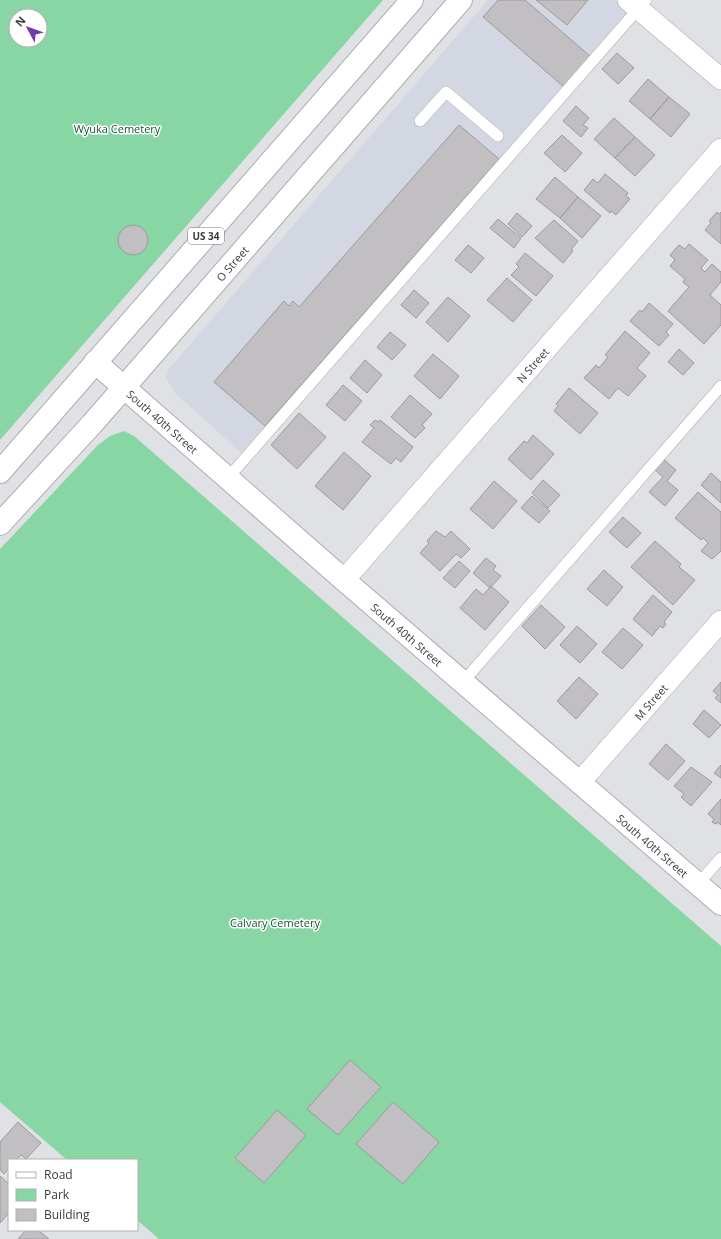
<svg xmlns="http://www.w3.org/2000/svg" width="721" height="1239" font-family="'Open Sans',sans-serif">
<style>
.built{fill:#d3d7e2}
.green{fill:#88d6a4;fill-rule:evenodd}
.building{fill:#c1bfc2;stroke:#9c9a9d}
.lines{fill:none;stroke-linecap:round;stroke-linejoin:round}
.service-casing{stroke:#abacb0;stroke-width:12}
.minor-casing{stroke:#abacb0;stroke-width:22}
.secondary-casing{stroke:#abacb0;stroke-width:24}
.primary-casing{stroke:#abacb0;stroke-width:24}
.service{stroke:#fff;stroke-width:11}
.minor{stroke:#fff;stroke-width:21}
.secondary{stroke:#fff;stroke-width:22}
.primary{stroke:#fff;stroke-width:22}
.labels{text-anchor:middle;dominant-baseline:central;stroke-width:3;stroke-linejoin:round;paint-order:stroke}
.shield{fill:#fff;stroke:#767677;stroke-width:1}
.shield-label{font-size:10px;font-weight:bold;fill:#3b3b3d}
.park-label{font-size:11px;fill:#155532;stroke:#fff}
.street-label{font-size:11px;fill:#3b3b3d;stroke:#fff}
</style>
<rect width="100%" height="100%" fill="#dfe1e5"/>
<path class="built" d="M488,0H646L246,457L176,394L166,378L168,370Z"/>
<path class="green" d="M0,0H383L0,440ZM16,16H40V40H16Z
M124,431L134,436L721,946V1239H159L137,1220V1160H67L0,1102V549L98,445L110,436Z"/>
<path class="building" d="M498,0H525L590,56L564,87L483,17Z
M536,0H588L567,25Z
M617,53L634,68L618,84L602,69Z
M648,79L669,97L650,119L629,101Z
M669,97L690,114L671,137L650,119Z
M576,106L589,118L583,125L588,128L581,137L563,121Z
M614,118L635,137L615,158L594,139Z
M459,125L499,159L265,426L214,382L284,301L289,306L293,301L299,307Z
M562,135L582,153L565,172L544,153Z
M635,137L655,155L635,176L615,158Z
M605,174L628,193L626,196L630,199L616,215L611,211L610,213L584,190L593,179L598,183Z
M555,177L578,197L560,218L536,199Z
M578,197L601,216L582,238L560,218Z
M717,212L719,214L721,212V244L705,230L711,223L709,221Z
M517,213L532,226L522,237L508,224Z
M498,219L521,238L514,248L490,228Z
M554,220L578,241L571,250L573,251L563,263L535,238Z
M118 240a15 15 0 1 1 30 0a15 15 0 1 1-30 0Z
M689,244L708,260L701,268L705,272L712,264L721,272V282L710,295L721,305V325L704,344L668,311L689,287L683,282L685,279L670,266L675,260L670,255L679,245L685,249Z
M468,245L484,258L471,273L455,260Z
M525,253L553,276L536,296L511,275L519,267L516,264Z
M507,278L532,300L513,322L487,300Z
M414,290L429,303L416,318L401,305Z
M448,297L470,316L448,342L426,322Z
M649,303L673,324L666,332L669,335L659,346L630,321L640,310L642,312Z
M625,331L650,353L637,368L646,376L628,396L618,388L609,399L584,378L596,365L599,368L608,357L605,355Z
M390,332L406,345L392,360L377,347Z
M679,349L694,363L683,375L668,362Z
M433,354L459,376L440,399L414,376Z
M365,360L382,375L367,393L350,378Z
M343,385L362,401L345,421L326,405Z
M569,388L598,413L580,434L554,411L558,406L556,404Z
M410,395L432,414L422,425L425,428L415,438L391,417Z
M299,413L326,437L297,469L271,445Z
M375,420L378,422L380,420L413,447L401,462L396,458L391,464L362,442L374,428L370,425Z
M533,435L554,454L531,480L508,459L524,441L527,443Z
M344,452L371,476L343,510L315,486Z
M663,459L676,470L667,481L678,490L665,506L649,492L663,477L654,469Z
M711,473L721,482V503L701,485Z
M543,480L560,495L548,508L532,493Z
M494,481L517,501L493,529L470,509Z
M698,492L721,512V551L712,559L701,551L708,543L703,538L701,540L675,518Z
M532,496L550,511L539,523L521,508Z
M623,517L641,533L627,548L609,532Z
M436,531L445,537L451,531L470,549L461,558L456,554L440,571L420,553L429,543L427,541Z
M655,541L681,564L679,567L695,580L673,605L631,567Z
M486,558L496,566L493,570L501,576L490,588L473,573Z
M459,561L470,571L455,588L443,578Z
M604,570L623,587L607,606L587,589Z
M491,586L509,602L485,630L460,608L476,589L483,595Z
M653,595L672,612L664,622L666,624L663,628L660,626L652,636L633,619Z
M541,605L565,627L545,649L522,626Z
M577,626L597,644L580,663L560,645Z
M623,628L643,645L622,669L602,652Z
M579,677L598,694L576,719L557,701Z
M721,682V703L715,698L718,695L713,691Z
M704,710L721,725L709,738L693,724Z
M666,744L685,761L668,780L649,764Z
M721,765V778L714,773Z
M691,767L712,782L691,806L681,797L684,794L674,786Z
M721,799V825L717,822L716,824L712,822L714,819L708,814Z
M350,1060L381,1087L338,1135L307,1109Z
M393,1102L439,1142L403,1184L356,1144Z
M277,1110L306,1135L264,1183L235,1158Z
M18,1122L41,1143L26,1159L21,1155L16,1160H9V1168L4,1174L0,1170V1142Z
M0,1176L9,1184V1213L0,1223Z
M26,1230H38L49,1239H18Z"/>
<g class="lines">
<g class="service-casing">
<path id="service" d="M420,121L446,92L498,136
M227,479L646,0
M463,682L721,386
M698,884L721,858"/>
</g>
<g class="minor-casing">
<g id="minor">
<path d="M628,0L721,79"/>
<path id="s1" d="M344,580L721,149"/>
<path id="s2" d="M580,782L721,621"/>
</g>
</g>
<g class="secondary-casing">
<g id="secondary">
<path id="s3" d="M95,362L344,580L721,904"/>
</g>
</g>
<g class="primary-casing">
<g id="primary">
<path d="M0,472L412,0"/>
<path id="s4" d="M0,524L92,424L461,0"/>
</g>
</g>
<use href="#service" class="service"/>
<use href="#minor" class="minor"/>
<use href="#secondary" class="secondary"/>
<use href="#primary" class="primary"/>
</g>
<g class="labels">
<rect class="shield" x="188" y="228" width="36" height="16" rx="3"/>
<g class="shield-label">
<text x="206" y="236">US 34</text>
</g>
<g class="park-label">
<text x="117" y="128">Wyuka Cemetery</text>
<text x="275" y="922">Calvary Cemetery</text>
</g>
<g class="street-label">
<text stroke="none"><textPath href="#s4" startOffset="349">O Street</textPath></text>
<text stroke="none"><textPath href="#s1" startOffset="286">N Street</textPath></text>
<text stroke="none"><textPath href="#s3" startOffset="90">South 40th Street</textPath></text>
<text stroke="none"><textPath href="#s3" startOffset="414">South 40th Street</textPath></text>
<text stroke="none"><textPath href="#s2" startOffset="107">M Street</textPath></text>
<text stroke="none"><textPath href="#s3" startOffset="738">South 40th Street</textPath></text>
</g>
</g>
<rect x="8" y="1159" width="130" height="72" fill="#ffffff" stroke="#b1b1b1"/>
<rect x="16" y="1172" width="20" height="6" fill="#ffffff" stroke="#b1b1b1"/>
<text x="44" y="1179" font-size="12" fill="#3b3b3d">Road</text>
<rect x="16" y="1189" width="20" height="12" fill="#88d6a4" stroke="#b1b1b1"/>
<text x="44" y="1199" font-size="12" fill="#3b3b3d">Park</text>
<rect x="16" y="1209" width="20" height="12" fill="#c1bfc2" stroke="#b1b1b1"/>
<text x="44" y="1219" font-size="12" fill="#3b3b3d">Building</text>
<g transform="translate(28 28) rotate(311)"><circle r="19" fill="#ffffff" stroke="#b1b1b1"/>
<path d="M0-3L7 15L0 10L-7 15Z" fill="#7539ae"/>
<text y="-6" font-size="11" font-weight="bold" text-anchor="middle" fill="#3b3b3d">N</text>
</g>
</svg>
